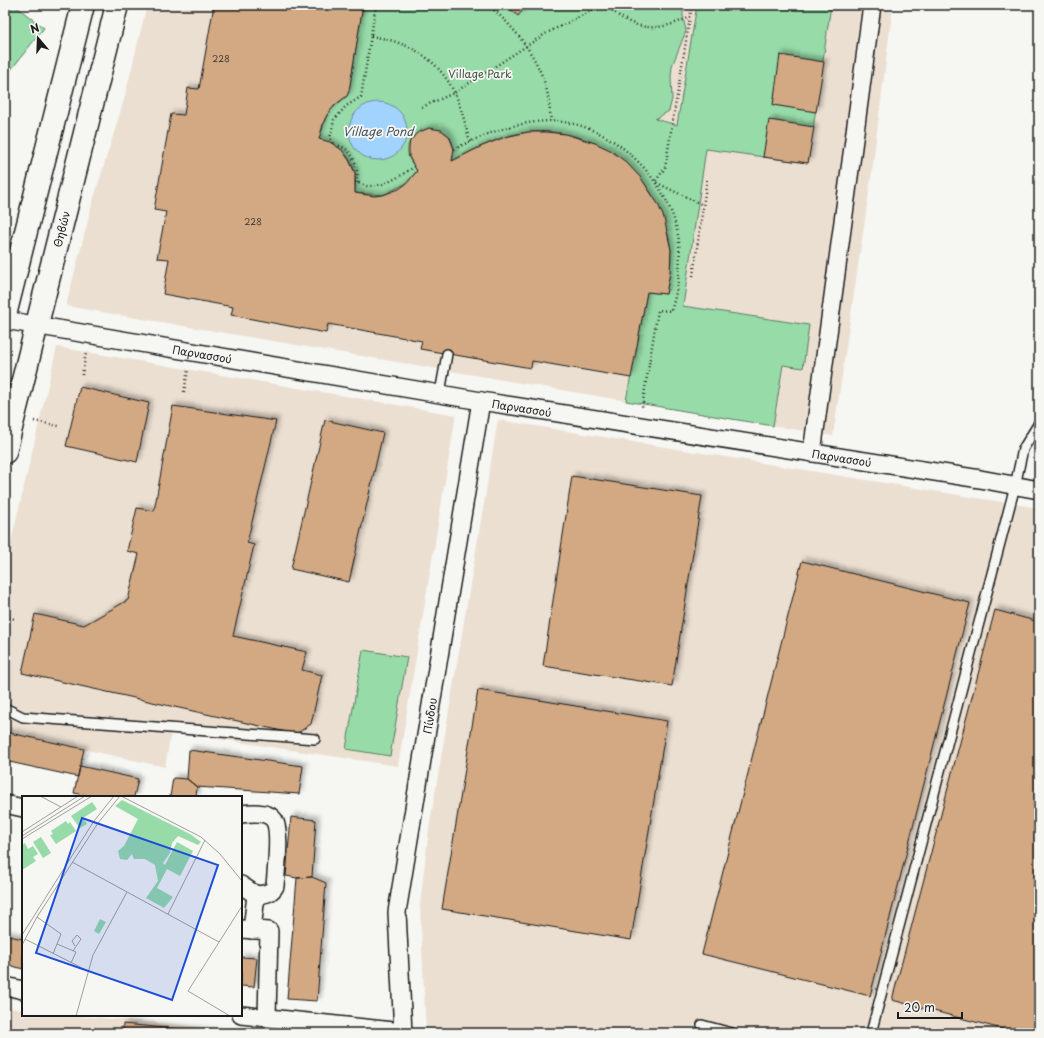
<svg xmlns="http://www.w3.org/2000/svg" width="1044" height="1038" font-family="'Playpen Sans',sans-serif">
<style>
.built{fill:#ebdfd1}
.green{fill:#97dba8;stroke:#5a7c62}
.water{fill:#a2d3ff;stroke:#6c8aa4}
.building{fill:#d2a983;stroke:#1c1c1c;filter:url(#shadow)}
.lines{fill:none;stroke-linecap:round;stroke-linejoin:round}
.lane-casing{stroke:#1c1c1c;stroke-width:12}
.street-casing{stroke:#1c1c1c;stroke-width:20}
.secondary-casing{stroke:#1c1c1c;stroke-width:25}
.path{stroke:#1c1c1c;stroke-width:2.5;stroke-dasharray:1 3;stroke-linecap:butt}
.lane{stroke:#f6f6f2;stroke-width:9}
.street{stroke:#f6f6f2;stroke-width:17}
.secondary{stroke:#f6f6f2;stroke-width:22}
.labels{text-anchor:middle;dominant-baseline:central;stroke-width:3.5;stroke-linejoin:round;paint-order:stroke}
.number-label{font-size:9px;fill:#4a3f36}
.park-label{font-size:11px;fill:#415546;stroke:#f6f6f2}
.street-label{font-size:11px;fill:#1c1c1c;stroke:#f6f6f2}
.water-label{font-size:12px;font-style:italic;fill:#445360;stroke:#f6f6f2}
.inset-road{fill:none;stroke:#9f9f9c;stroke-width:1}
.view{fill:#1d4ed8;fill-opacity:0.15;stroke:#1d4ed8;stroke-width:2}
.inset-edge{fill:none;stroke:#1c1c1c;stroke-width:2}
</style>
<defs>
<filter id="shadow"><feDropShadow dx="3.5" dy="-3.5" stdDeviation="2" flood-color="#0004"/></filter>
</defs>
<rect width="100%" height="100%" fill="#f6f6f2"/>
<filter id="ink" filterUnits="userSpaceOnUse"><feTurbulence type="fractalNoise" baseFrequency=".025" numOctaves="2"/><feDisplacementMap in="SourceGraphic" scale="8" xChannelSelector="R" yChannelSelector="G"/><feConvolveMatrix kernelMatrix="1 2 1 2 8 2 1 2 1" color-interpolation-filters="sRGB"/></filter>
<g filter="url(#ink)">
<path class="built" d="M147,5H893L872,171L833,436L66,306L93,201L124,100Z
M57,347L456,415L398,766L171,732L165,767L5,732V567Z
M498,420L1039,508V1033H426L420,904L429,829Z
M5,1007L23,1010V1015H71L268,1033H5Z"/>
<path class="green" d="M5,5H14L44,28L6,76Z
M363,5H683V16L686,31L672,66L671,77L672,99L669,111L655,119L677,125L697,5H831L808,163L706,149L683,306L809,325L803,368L783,365L773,426L626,401L647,292L666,294C669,280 671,266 671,251C670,243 668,233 665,225C649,166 590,126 529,132C502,134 476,149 452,161C464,115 398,123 409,158C411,163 415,166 417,171L407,183L383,195L355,193C355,187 356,180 355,174C353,156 336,143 319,139C322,131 324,121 328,114C333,105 345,101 349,91Z
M363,650L407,657L390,756L346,749Z"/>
<path class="water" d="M349 131a29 29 0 1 1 58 0a29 29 0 1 1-58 0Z"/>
<path class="building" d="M214,5H363L349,91L347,96L335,105L327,115L324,121L319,139L330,142L342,150L349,160L355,173V193L374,196L383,195L399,189L407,183L417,171L409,157V146L410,141L417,133L429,128L441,130L449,136L454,149L452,161L480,147L505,137L528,132H546L565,134L595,143L610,150L626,162L641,178L658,204L664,218L671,250L670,272L666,294L647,292L631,378L532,361L531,368L420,349L422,341L328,324L326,333L231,315L233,307L163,294L169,259L157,258L166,212L154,210L171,114L184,115L188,88L199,89Z
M506,5H527L518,16Z
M780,55L824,62L816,112L773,105Z
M769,120L814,127L808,163L763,157Z
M80,387L149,403L137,462L66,446Z
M173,406L276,421L247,543L254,545L233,636L307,652L302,670L322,675L311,724L296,734L22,673L35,614L84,625L128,600L139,554L127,551L137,508L154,511Z
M325,420L383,433L349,582L291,569Z
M572,476L702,496L672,686L543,666Z
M802,561L970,603L870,996L702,954Z
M995,610L1039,622V1033H1017L892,1000Z
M478,690L667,721L631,940L442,909Z
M5,732L84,749L78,777L5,761Z
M189,750L303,766L299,794L197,787L187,779Z
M80,766L138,779L134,797H94L74,793Z
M173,778L187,779L197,787L196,797H170Z
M291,817L316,820L312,877L297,878L286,876Z
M312,877L326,883L317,1001L287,999L297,878Z
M5,935L23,939V969L5,964Z
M241,957L257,958L254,987L241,986Z
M123,1024L219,1033H123Z"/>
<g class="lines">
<g class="lane-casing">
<path id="lane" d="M440,393L447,354
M5,708L23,717L315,739
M702,1025L732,1033
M871,1033L1015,486L1023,449L1039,423"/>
</g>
<g class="street-casing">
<g id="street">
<path id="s1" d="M5,320L481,401L980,479L1039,490"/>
<path d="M812,453L872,5"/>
<path d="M5,804L23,808"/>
<path d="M241,814C250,813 268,811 274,820C281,830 276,872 275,886C271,894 264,894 256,895L241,885"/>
<path d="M241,929L269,931L267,1017"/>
<path d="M252,930L256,895"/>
<path d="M5,986L23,990"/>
<path d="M241,1015L403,1032"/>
<path id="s2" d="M403,1033L397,912L481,401"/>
</g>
</g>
<g class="secondary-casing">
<g id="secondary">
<path d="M5,315L83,5"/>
<path id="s3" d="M5,452L117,5"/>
</g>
</g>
<path class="path" d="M488,5C515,27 538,57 547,91C549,101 550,111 551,121
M606,5C633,31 656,33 690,17
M692,5L665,168L655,182L703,205
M371,36C408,42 437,57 454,92C462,107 465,125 470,142
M422,107L454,93L545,34L603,5
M454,149C486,134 513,122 550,121C612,121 672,181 679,242C681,266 678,289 671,311L658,310L642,407
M355,182C359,183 363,185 367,186C385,187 400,176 414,167
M358,183C358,171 355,154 344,148C341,146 337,145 334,145L330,138L334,120L346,106L361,97L376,5
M693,276L707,179
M82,375L86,353
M184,392L188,370
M34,421L59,426
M5,617L16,619"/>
<use href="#lane" class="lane"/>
<use href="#street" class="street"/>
<use href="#secondary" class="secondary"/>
</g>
</g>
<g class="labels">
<g class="number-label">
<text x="221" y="58">228</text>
<text x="253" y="221">228</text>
</g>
<g class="park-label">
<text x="480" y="73">Village Park</text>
</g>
<g class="street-label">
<text stroke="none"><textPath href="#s3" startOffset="230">Θηβών</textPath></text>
<text stroke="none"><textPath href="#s1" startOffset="200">Παρνασσού</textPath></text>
<text stroke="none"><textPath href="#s1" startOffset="524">Παρνασσού</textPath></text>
<text stroke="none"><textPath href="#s1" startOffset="848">Παρνασσού</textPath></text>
<text stroke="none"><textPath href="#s2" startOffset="320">Πίνδου</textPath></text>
</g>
<g class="water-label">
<text x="378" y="131">Village Pond</text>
</g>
</g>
<g transform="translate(22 796)">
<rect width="220" height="220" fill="#f6f6f2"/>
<path d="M100,4L168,38L179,46L176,49L156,40L150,47L148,57L141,67L143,69L155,46L171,55L158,80L145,73L135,92L151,101L142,112L124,102L136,85L133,69L123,63H112L110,58L105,64L98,63L96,55L102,50L116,23L93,10ZM70,6L75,13L61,22L65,28L58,32L49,20ZM44,25L46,28L48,26L54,35L34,48L28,39L31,38L29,35ZM19,41L29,57L21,62L11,46ZM3,47L6,53L11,50L16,58L11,61L14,65L0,74V49ZM78,123L84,126L77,138L72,135Z" fill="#97dba8"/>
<path class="inset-road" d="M18,0L39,11M99,0L179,41L198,58L220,85M0,36L56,0M0,40L63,0M0,43L70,0M50,66L197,146M146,118L183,44M15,121L39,138L31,158M0,139L72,25L92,0M3,143L66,175M35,148L54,156L49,167M0,149L15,121L76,27L98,0M51,155L59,143L55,139L50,145L53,150M54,220L71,159L105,96M208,220L166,195L220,110"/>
<path class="view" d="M60,22L196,69L150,204L14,157Z"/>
<rect width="220" height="220" class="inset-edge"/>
</g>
<rect width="1044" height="1038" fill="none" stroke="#f6f6f2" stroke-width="20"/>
<rect x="10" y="10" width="1024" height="1018" fill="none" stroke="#1c1c1c" stroke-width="1.5" filter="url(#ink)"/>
<g transform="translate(38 38) rotate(341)" stroke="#f6f6f2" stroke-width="3" paint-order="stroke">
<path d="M0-3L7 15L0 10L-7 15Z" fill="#1c1c1c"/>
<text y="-6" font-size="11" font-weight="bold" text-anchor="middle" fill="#1c1c1c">N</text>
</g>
<path d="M898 1012v6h64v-6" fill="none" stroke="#1c1c1c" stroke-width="2"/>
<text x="904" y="1012" font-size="12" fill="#1c1c1c" stroke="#f6f6f2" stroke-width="3" paint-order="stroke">20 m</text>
</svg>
